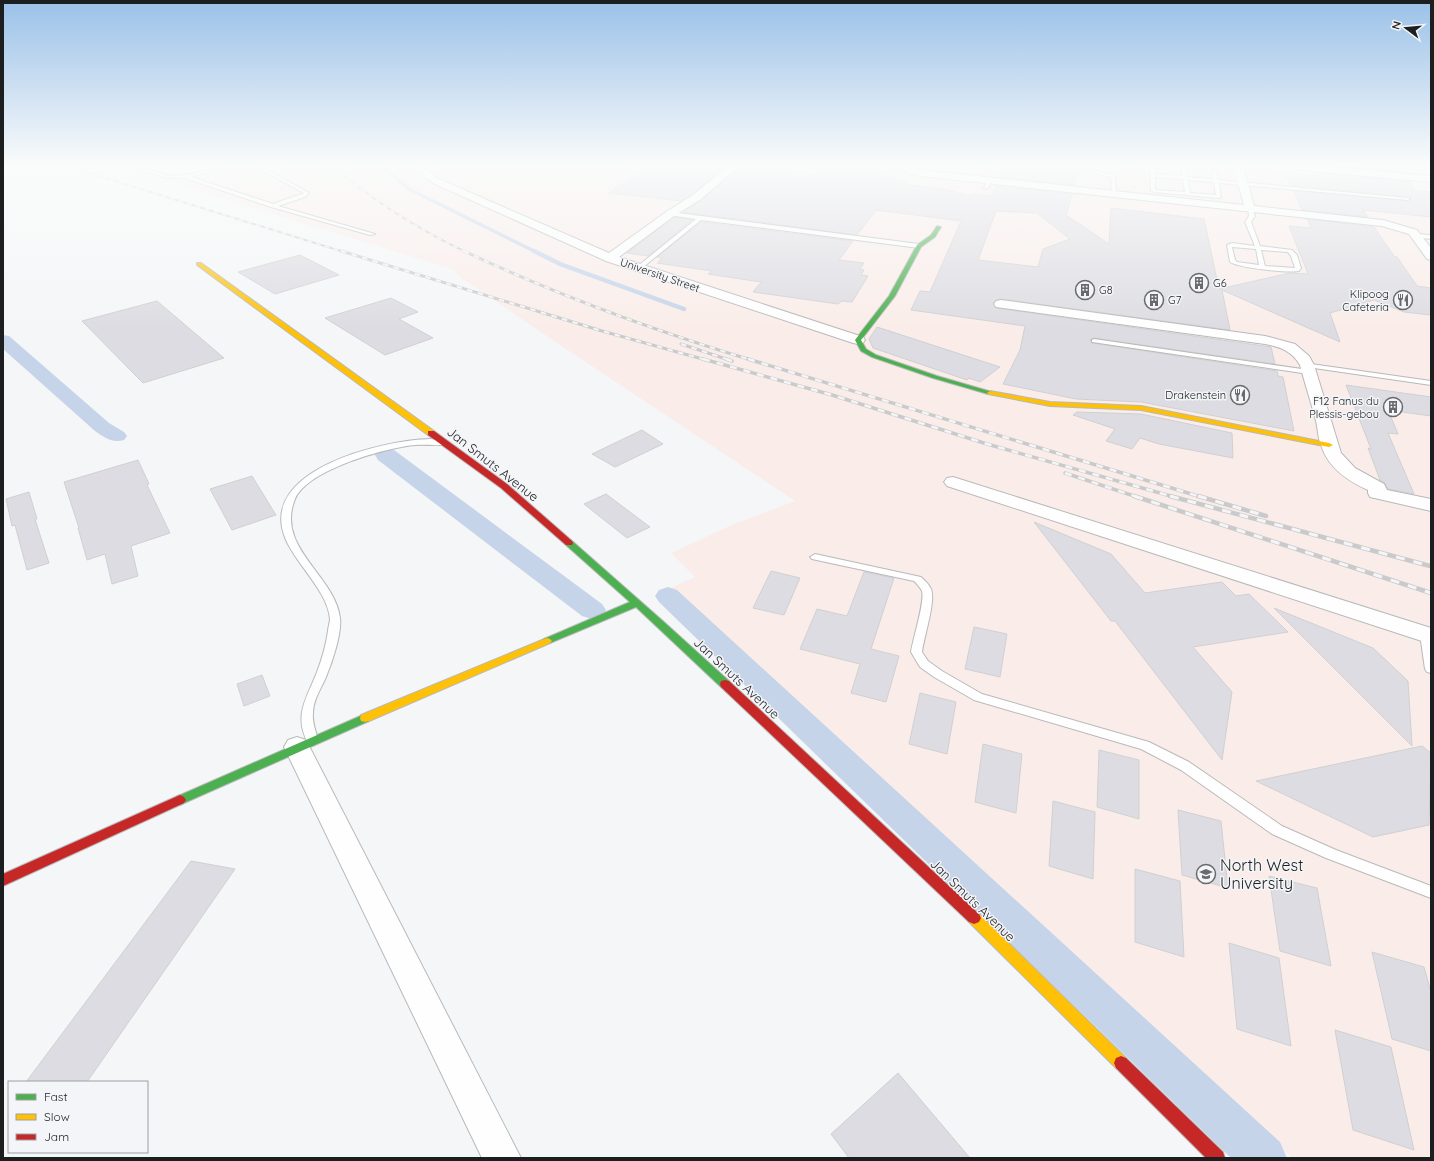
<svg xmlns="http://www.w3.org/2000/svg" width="1434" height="1161" font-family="Quicksand,sans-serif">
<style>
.education{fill:#faede9}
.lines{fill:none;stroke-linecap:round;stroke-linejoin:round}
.stream-far1{stroke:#c5d4e9;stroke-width:3.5}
.stream{stroke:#c5d4e9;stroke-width:4.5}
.canal{fill:#c5d4e9;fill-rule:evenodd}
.building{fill:#dddce2;stroke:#d0d0d1;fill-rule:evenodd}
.lane-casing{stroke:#b8b9ba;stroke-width:2}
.street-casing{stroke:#b8b9ba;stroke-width:2}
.fast-casing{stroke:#b8b9ba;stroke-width:2}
.slow-casing{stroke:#b8b9ba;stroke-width:2}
.jam-casing{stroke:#b8b9ba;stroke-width:2}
.lane{fill:#fefefe;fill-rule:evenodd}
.street{fill:#fefefe;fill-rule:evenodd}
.fast{fill:#4caf50;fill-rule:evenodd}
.slow{fill:#ffc107;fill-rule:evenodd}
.jam{fill:#c62828;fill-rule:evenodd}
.rail-far3-casing{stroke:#cacacb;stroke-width:2}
.rail-far2-casing{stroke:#cacacb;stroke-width:3}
.rail-far1-casing{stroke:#cacacb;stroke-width:3.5}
.rail-casing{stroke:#cacacb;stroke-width:4.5}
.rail-far3{stroke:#f4f5f8;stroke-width:1.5;stroke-dasharray:4.5;stroke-linecap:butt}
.rail-far2{stroke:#f4f5f8;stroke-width:2;stroke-dasharray:5.5;stroke-linecap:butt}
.rail-far1{stroke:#f4f5f8;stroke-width:2.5;stroke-dasharray:7;stroke-linecap:butt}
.rail{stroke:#f4f5f8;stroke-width:3;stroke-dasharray:9;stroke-linecap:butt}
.labels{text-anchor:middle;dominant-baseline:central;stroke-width:3;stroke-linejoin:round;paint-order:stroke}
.far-street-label{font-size:11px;fill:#1d1e1f;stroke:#f4f5f8}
.far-poi-label{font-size:11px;fill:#1d1e1f;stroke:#f4f5f8;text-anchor:start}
.street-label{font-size:13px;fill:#1d1e1f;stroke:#f4f5f8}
.near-poi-label{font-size:16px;fill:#1d1e1f;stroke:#f4f5f8;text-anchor:start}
</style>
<rect width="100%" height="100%" fill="#f5f6f7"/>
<path class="education" d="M118,166H1230L1431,184V1158H1292L668,589L695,577L671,553L734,524L795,501L557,343L460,277L452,269Z"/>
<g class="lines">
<path class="stream-far1" d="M382,166L409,189L536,252"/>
<path class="stream" d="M534,251L560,264L684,309"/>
<path class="canal" d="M3,335L9,336L109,423L124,432L127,436L124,440C112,443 105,438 95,431L3,349Z
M386,449L394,450L602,604L606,610L602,616L592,619L582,616L378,460L375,455L378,450Z
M668,587L677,590L1280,1142L1287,1158H1231L659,602L655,596L659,590Z"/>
</g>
<path class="building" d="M648,166H726L692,194L681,201L609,193Z
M1003,166H1080L1074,185L999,177Z
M1337,166H1397L1402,172Z
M740,167L817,175L821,170L837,168L878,172L910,185L938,188L972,196L973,194L992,196L996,186L1072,194L1066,215L1109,244L1111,208L1204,219L1219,289L1290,273L1308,274L1289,226L1311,228L1307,219L1374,227L1394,256L1397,257L1417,286L1431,288V315L1404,312L1374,300L1330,313L1340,342L1222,290L1230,330L1001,299L996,300L993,303L996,308L1271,347L1275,364L1094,338L1090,340L1092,343L1277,371L1278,376L1283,377L1294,431L1141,402L1076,399L1003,384L1020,350L1025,326L911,310L920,291L930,292L961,221L876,210L857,235L683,212L702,200ZM996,211L1037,213L1070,239L1043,249L1038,267L978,260Z
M1290,173L1318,176V173L1409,182L1416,191L1431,192V217L1363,210L1368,217L1302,210L1294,191L1408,201L1411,198L1408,197L1291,185L1286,176H1292Z
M675,217L692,220L648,256L627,253Z
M701,222L853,241L839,260L864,263L860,269L864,270L861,275L868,276L852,302L842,301L838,304L753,292L761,282L708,274L712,271L657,263L662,258L657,257Z
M300,255L339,275L275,294L238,272Z
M391,298L418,312L399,319L433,338L385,355L325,318Z
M157,301L224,358L143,383L82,321Z
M877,327L1000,367L980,382L969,378L967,380L873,348L869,339Z
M1346,385L1431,397V416L1388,410L1398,434L1388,433L1414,494L1388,489L1385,483L1380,480L1368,448L1371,449Z
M1077,412L1141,414L1232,433L1233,458L1159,444L1140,438L1132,449L1106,441L1115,429L1073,415Z
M642,430L663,444L615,467L592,454Z
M138,460L149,484L147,485L170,533L131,546L138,576L112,584L105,554L87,560L78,528H79L64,482Z
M252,476L276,515L232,530L210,489Z
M29,492L37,519H35L49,563L27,570L15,525L12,526L6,499Z
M606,494L650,527L627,538L584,504Z
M1034,522L1111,554L1145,593L1222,582L1236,596L1249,594L1288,632L1193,647L1232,692L1222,760L1115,621H1111Z
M771,571L800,578L784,615L753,608Z
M864,572L894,578L871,649L899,656L886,702L851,693L860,664L800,649L817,609L847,616Z
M1274,608L1373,648L1408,681L1412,746Z
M974,627L1007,634L1000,677L965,669Z
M262,675L270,696L244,706L237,684Z
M920,693L956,702L947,754L909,744Z
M983,744L1022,754L1016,813L975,802Z
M1422,746L1431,753L1429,825L1373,837L1256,781Z
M1099,750L1139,760V819L1097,807Z
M1053,801L1095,812L1093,879L1049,866Z
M1178,810L1221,821L1228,888L1182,875Z
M191,861L235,869L87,1082H26Z
M1135,869L1180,881L1184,957L1135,942Z
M1269,876L1317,888L1331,966L1280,951Z
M1229,943L1279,958L1291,1046L1237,1029Z
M1372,952L1424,967L1431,992V1051L1392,1039Z
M1335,1030L1391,1047L1414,1150L1353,1130Z
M898,1073L970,1158H849L831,1134Z"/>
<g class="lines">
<g class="lane-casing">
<path id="lane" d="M128,166C146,166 161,177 179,176C197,175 214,166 231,166L191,177L273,204L304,193L255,166H260L309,193L305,197L278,206L375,234L370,235L271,207L185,178L164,177Z
M932,166H937L938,167L936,168Z
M1150,166H1154L1155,174L1183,176L1181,166H1185L1187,177L1213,179L1212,171L1214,170L1216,171L1218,180L1408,198L1410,199L1408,200L1219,183L1221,197L1219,198L1154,192L1151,190ZM1155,177L1183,179L1185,192L1155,190ZM1188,180L1214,182L1216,195L1190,193Z
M1095,171L1115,175L1116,195L1112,194L1111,177L1095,173Z
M987,180L991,181L988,188L986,189L984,188Z
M1250,208L1252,209L1255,216L1251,222L1260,246L1292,250L1297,255L1301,268L1299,271C1287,273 1239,268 1230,262L1227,245L1232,243L1255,246L1245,222L1249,216L1248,209ZM1232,247L1256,249L1259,265L1237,262L1235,260ZM1261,250L1288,252L1291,256L1295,268L1265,266Z
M670,212L919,244L922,246L919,248L701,220L642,268H638V266L696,219L668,215V213Z
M1416,234L1431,235V239L1414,237L1413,236Z
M1094,339L1309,370L1313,372L1309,374L1092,342V340Z
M1304,363L1431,381V385L1307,367H1304Z
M430,439L444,441L448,443C443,447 424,444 416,445C387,447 307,470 295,499C275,548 335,575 340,618C342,633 332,663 326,677C321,689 313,700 313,713C312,723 316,731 318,740L316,743L312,745L308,743C293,715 307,698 317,672C322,659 326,645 328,631C328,627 330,623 330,619C328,592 297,565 286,540C255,470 383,440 430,439Z
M815,554L921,577C924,580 929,584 931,589C936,601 924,636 922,652L928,661L942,671L982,694L1149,742L1189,762L1282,826L1336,850L1431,886V898L1326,858L1272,834L1181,770L1141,749L974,700L934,677L920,667L911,652C913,638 925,602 922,591C920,587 917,584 914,581L812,559L810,557Z
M1425,630L1429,631L1431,638V673L1427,672L1425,669L1420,634L1421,631Z"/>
</g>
<g class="street-casing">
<path id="street" d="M409,166H420L439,179L609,253L666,212L693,195L728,166H739L701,199L674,216L619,257L863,337L865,340L863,343L858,344L853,343L606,261L433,183Z
M894,166H907L920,170L1244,205L1233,166H1243L1254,206L1383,220L1417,230L1431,248V260L1427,259L1409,234L1382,226L920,176L907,173Z
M1284,166H1320L1431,176V182L1289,169Z
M1001,300L1265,336L1295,344L1309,356L1314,365L1341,453L1355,468L1384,484L1387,490L1431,499V511L1370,497L1368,493V490C1348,481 1328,468 1321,445C1318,438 1318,429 1316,421C1311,402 1305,384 1300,365C1292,351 1280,347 1265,344L996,307L994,304L996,301Z
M953,477L1431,628V644L947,486L944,482L947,478Z
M297,737L306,740L521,1158H482L284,747L288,740Z"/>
</g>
<g class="fast-casing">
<path id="fast" d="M937,226L941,227L935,237L921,247L895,296L861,340L866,349L876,355L937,376L992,392V394H988L933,378L872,357L861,351L855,340L889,296L917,245L931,235Z
M569,540L572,541L665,623L729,681L730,684L729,687H721L636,607L550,643H544L542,641L544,639L630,602L566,545L565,543Z
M365,714L369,715L370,718L369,721L184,803L180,805L176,803L174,800L176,797Z"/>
</g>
<g class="slow-casing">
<path id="slow" d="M197,263H201L434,431V435H428L197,265Z
M990,391L1050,402L1141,406L1329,443L1333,445L1329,447L1141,410L1050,406L988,394L987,393Z
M547,638L550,639L552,641L550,643L369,721L365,722L361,721L360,718L361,715Z
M974,912L979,914L1126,1058L1128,1063L1126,1068L1121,1070L1116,1068L969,922L967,918L969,914Z"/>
</g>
<g class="jam-casing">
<path id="jam" d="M428,431H434L507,484L572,541L573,543L572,545H566L501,488L428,435Z
M725,680L729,681L979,914L981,918L979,922L974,924L969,922L721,687L720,684L721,681Z
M180,795L184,797L186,800L184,803L3,886V874Z
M1121,1056L1126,1058L1223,1152L1225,1158H1206L1116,1068L1114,1063L1116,1058Z"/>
</g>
<use href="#lane" class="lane"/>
<use href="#street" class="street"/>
<use href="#fast" class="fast"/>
<use href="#slow" class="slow"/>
<use href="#jam" class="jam"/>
<g class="rail-far3-casing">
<path id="rail-far3" d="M67,166L344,252
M326,166L336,176
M334,166C373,202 418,229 466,252"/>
</g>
<g class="rail-far2-casing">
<path id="rail-far2" d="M341,251L602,331L706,360
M464,251C557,295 653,330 751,360
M681,344L729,360"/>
</g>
<g class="rail-far1-casing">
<path id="rail-far1" d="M703,359L832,395L987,444L1174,497
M726,359L732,361
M748,359L1201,497
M1065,473L1137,497"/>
</g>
<g class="rail-casing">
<path id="rail" d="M1134,496L1431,593
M1170,496L1430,566
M1198,496L1266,516"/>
</g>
<use href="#rail-far3" class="rail-far3"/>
<use href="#rail-far2" class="rail-far2"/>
<use href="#rail-far1" class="rail-far1"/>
<use href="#rail" class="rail"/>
</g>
<linearGradient id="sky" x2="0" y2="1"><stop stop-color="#9ac1e8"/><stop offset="0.5" stop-color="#fafbfb"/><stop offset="1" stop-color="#fafbfb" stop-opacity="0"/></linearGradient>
<rect width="1434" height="329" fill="url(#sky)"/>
<defs>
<g id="building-ring" transform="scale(1)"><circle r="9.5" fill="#f4f5f8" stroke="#696a6b" stroke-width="1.5"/><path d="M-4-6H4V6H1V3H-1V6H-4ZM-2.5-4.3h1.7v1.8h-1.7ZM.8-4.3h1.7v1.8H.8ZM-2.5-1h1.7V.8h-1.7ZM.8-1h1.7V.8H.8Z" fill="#696a6b"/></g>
<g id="restaurant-ring" transform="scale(1)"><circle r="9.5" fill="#f4f5f8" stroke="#696a6b" stroke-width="1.5"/><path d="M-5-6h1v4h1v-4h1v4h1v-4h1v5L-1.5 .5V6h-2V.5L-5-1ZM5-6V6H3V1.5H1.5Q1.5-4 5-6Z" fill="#696a6b"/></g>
<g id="university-ring" transform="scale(1)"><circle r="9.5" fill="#f4f5f8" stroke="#696a6b" stroke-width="1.5"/><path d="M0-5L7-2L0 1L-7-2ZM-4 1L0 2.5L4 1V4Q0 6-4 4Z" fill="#696a6b"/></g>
</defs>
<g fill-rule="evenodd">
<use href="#building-ring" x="1199" y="283"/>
<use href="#building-ring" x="1085" y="290"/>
<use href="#building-ring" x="1154" y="300"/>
<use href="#restaurant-ring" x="1403" y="300"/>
<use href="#restaurant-ring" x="1240" y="395"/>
<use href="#building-ring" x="1393" y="407"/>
<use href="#university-ring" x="1206" y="874"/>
</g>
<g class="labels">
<g class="far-street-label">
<text transform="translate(660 275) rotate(19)">University Street</text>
</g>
<g class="far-poi-label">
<text x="1213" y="283">G6</text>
<text x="1099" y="290">G8</text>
<text x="1389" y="294" text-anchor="end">Klipoog<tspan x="1389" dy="13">Cafeteria</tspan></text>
<text x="1168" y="300">G7</text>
<text x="1226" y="395" text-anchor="end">Drakenstein</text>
<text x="1379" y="401" text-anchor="end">F12 Fanus du<tspan x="1379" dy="13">Plessis-gebou</tspan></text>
</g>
<g class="street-label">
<text transform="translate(493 464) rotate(38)">Jan Smuts Avenue</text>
<text transform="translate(737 678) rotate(43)">Jan Smuts Avenue</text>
<text transform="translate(973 900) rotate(44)">Jan Smuts Avenue</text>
</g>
<g class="near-poi-label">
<text x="1220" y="865">North West<tspan x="1220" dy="18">University</tspan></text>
</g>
</g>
<rect width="1434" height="1161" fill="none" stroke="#1d1e1f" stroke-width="8"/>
<rect x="8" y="1081" width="140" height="72" fill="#f4f5f8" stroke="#9e9fa1"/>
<rect x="16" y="1094" width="20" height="6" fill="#4caf50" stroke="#9e9fa1"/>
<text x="44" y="1101" font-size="12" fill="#1d1e1f">Fast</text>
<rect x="16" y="1114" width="20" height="6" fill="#ffc107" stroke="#9e9fa1"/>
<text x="44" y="1121" font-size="12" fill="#1d1e1f">Slow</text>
<rect x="16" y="1134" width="20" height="6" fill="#c62828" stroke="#9e9fa1"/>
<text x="44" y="1141" font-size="12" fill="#1d1e1f">Jam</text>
<g transform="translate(1406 28) rotate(286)" stroke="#f4f5f8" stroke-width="3" paint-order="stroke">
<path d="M0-3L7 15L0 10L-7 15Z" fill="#1d1e1f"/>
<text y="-6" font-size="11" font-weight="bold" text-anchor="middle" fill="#1d1e1f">N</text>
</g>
</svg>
